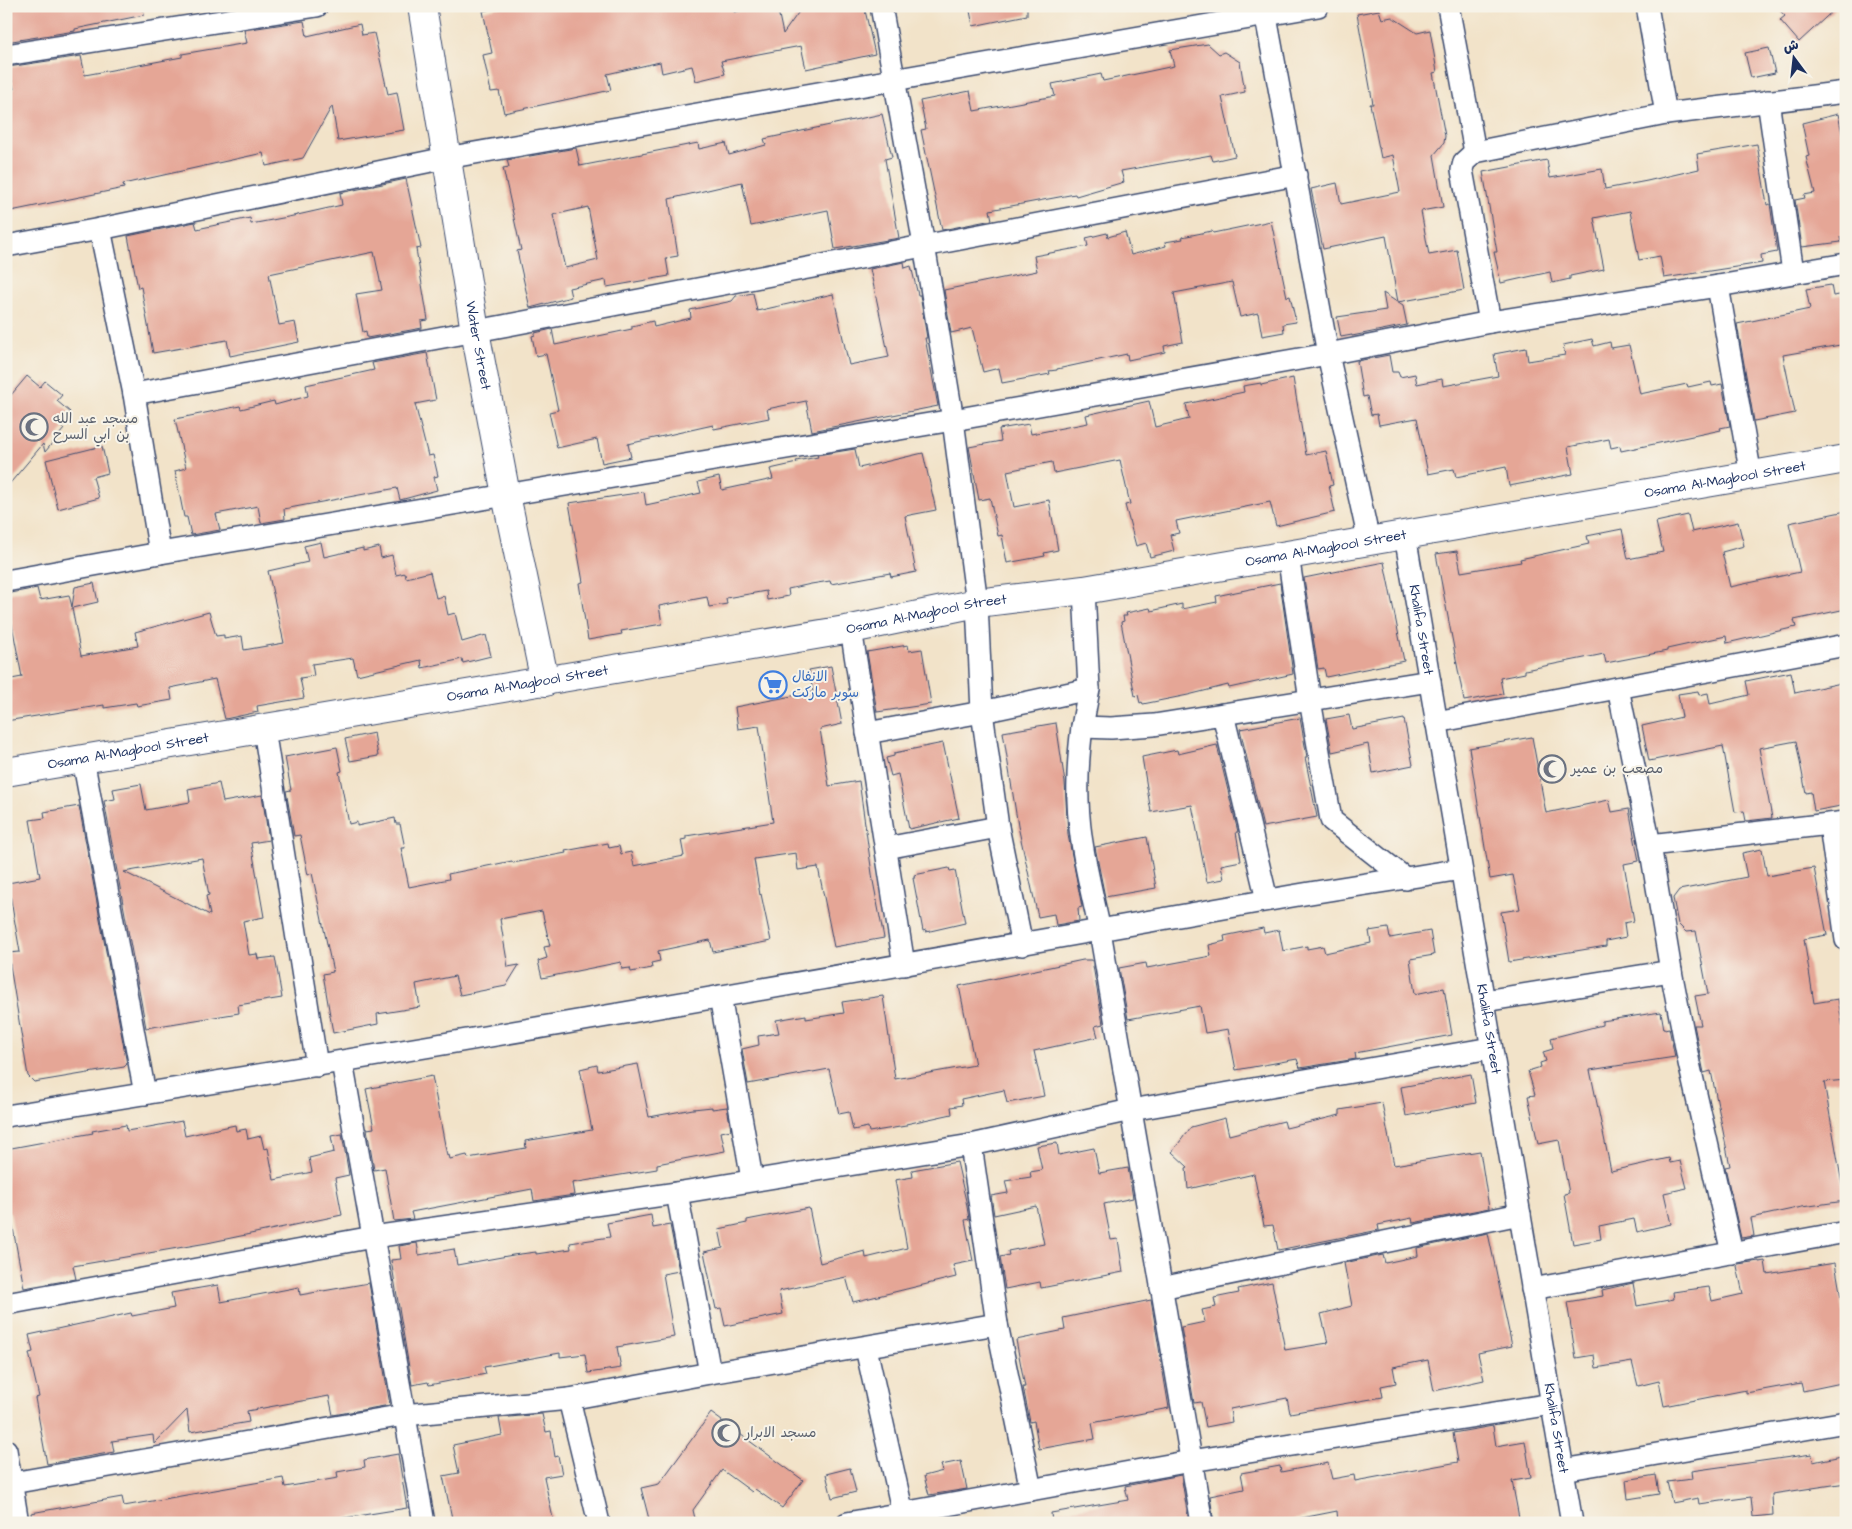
<svg xmlns="http://www.w3.org/2000/svg" width="1852" height="1529" font-family="'Architects Daughter','Playpen Sans Arabic',sans-serif">
<style>
.building{fill:#e5a696;fill-rule:evenodd}
.lines{fill:none;stroke-linecap:round;stroke-linejoin:round}
.street-casing{stroke:#3b4a6e;stroke-width:24}
.secondary-casing{stroke:#3b4a6e;stroke-width:30}
.street{stroke:#fff;stroke-width:21}
.secondary{stroke:#fff;stroke-width:28}
.labels{text-anchor:middle;dominant-baseline:central;stroke-width:4;stroke-linejoin:round;paint-order:stroke}
.street-label{font-size:14px;fill:#1b2f5e;stroke:#f7f3e8}
.worship-label{font-size:14px;fill:#5b616d;stroke:#f7f3e8;text-anchor:start}
.shop-label{font-size:14px;fill:#366cbe;stroke:#f7f3e8;text-anchor:start}
</style>
<rect width="100%" height="100%" fill="#f7f3e8"/>
<filter id="ink" filterUnits="userSpaceOnUse"><feTurbulence type="fractalNoise" baseFrequency=".02" numOctaves="2"/><feDisplacementMap in="SourceGraphic" scale="10" xChannelSelector="R" yChannelSelector="G"/><feConvolveMatrix kernelMatrix="1 2 1 2 8 2 1 2 1" color-interpolation-filters="sRGB"/></filter>
<filter id="wash" filterUnits="userSpaceOnUse"><feTurbulence type="fractalNoise" baseFrequency=".0096" numOctaves="4" result="noise"/><feDisplacementMap in="SourceGraphic" scale="20" xChannelSelector="R" yChannelSelector="G"/><feGaussianBlur stdDeviation="1.12" result="paint"/><feColorMatrix in="noise" values="0 0 0 0 0 0 0 0 0 0 0 0 0 0 0 0 0 1.4 0 .05"/><feComposite in="paint" operator="in"/></filter>
<g filter="url(#wash)">
<rect width="100%" height="100%" fill="#f2e3c9"/>
<g id="blocks">
<path class="building" d="M6,6H143L144,15L75,29V31L6,42Z
M504,6H734V12L763,6H777L783,34L803,6H864L875,54L806,69L801,46L721,61L725,74L696,81L692,66L662,73L660,62L607,74L611,90L504,113L499,91L491,92L483,55L492,53L483,11Z
M969,6H1027V15L973,26Z
M1776,6H1838L1799,42L1780,20L1785,16Z
M1379,10L1382,19L1392,17L1417,33L1430,30L1437,72L1433,73L1445,136L1444,143L1434,155L1443,207L1421,211L1429,255L1457,250L1464,290L1398,302L1386,236L1323,249L1311,189L1337,183L1341,204L1400,192L1393,155L1381,158L1370,104H1373L1357,14Z
M304,21L307,36L360,24L362,35L374,33L388,94L397,92L404,130L338,141L332,106L303,158L266,166L263,153L123,184L124,188L6,212V91L14,89L8,67L81,56L85,75L182,57V54L247,43L244,30Z
M1208,44L1219,54L1224,52L1240,62L1245,92L1222,97L1235,156L1213,161L1211,155L1121,171L1124,182L1076,196L1075,194L990,210L992,220L942,230L921,130L926,129L920,101L970,91L974,111L1055,96L1052,84L1101,74L1103,81L1174,66L1170,50Z
M1769,48L1775,73L1751,78L1745,53Z
M882,114L892,157L885,159L899,238L835,249L828,210L751,226L742,182L669,199L678,256L666,258L669,276L607,287L606,280L569,288L571,297L530,308L517,251L521,250L503,168L509,167L507,160L576,148L580,166L698,143L699,149L726,143L729,155L766,145L764,139ZM588,207L598,260L565,268L553,215Z
M1838,114L1843,138L1846,137V236L1840,237L1841,242L1802,247L1795,200L1805,198L1804,195L1815,193L1806,157L1809,156L1802,123Z
M1757,144L1767,205L1770,204L1777,252L1761,255L1762,263L1664,278L1660,256L1639,260L1630,211L1594,218L1604,269L1570,276V279L1552,283L1550,272L1501,283L1494,252H1497L1483,172L1547,160L1550,178L1602,169L1605,189L1647,181L1699,169L1697,154Z
M406,179L421,248L416,249L428,320L421,321L422,328L367,338L366,331L363,332L356,294L382,290L374,252L269,274L279,325L295,322L299,342L230,356L227,340L153,353L141,287L138,288L128,236L195,222L197,229L250,218L251,224L293,216L342,205L340,193Z
M1271,221L1287,297L1290,296L1296,322L1283,324L1284,332L1262,336L1258,313L1240,317L1232,282L1174,293L1183,342L1164,346L1165,352L1128,360L1127,354L1057,369V370L1049,371L1050,374L1002,383L999,368L983,372L972,328L951,333L944,290L1037,271L1034,256L1088,246L1086,238L1107,233L1108,237L1125,232L1131,255L1166,246L1165,242L1183,239L1182,237L1212,231L1213,233Z
M904,262L905,268L911,266L918,295H920L927,338H925L938,406L812,431L806,401L767,409L769,418L714,429L713,425L628,444L631,457L602,463L597,439L557,448L549,412L558,410L546,354L536,356L532,336L535,335V333L552,329L555,345L632,329V326L653,321L654,327L691,318L690,310L732,301L736,296L753,293L757,311L833,294L849,365L889,357L870,269Z
M1831,285L1833,296L1846,294V344L1783,355L1795,413L1754,421L1737,324L1810,309L1806,289Z
M1383,293L1403,306L1407,325L1352,336V335L1341,337L1337,317L1386,310Z
M1592,339L1594,346L1610,342L1611,348L1629,345L1640,394L1687,384L1688,387L1711,382L1712,386L1722,384L1730,426L1720,428L1721,430L1621,451L1620,446L1611,448L1609,439L1568,447L1573,474L1509,486L1506,467L1456,477L1454,469L1428,474L1417,418L1379,425L1377,414L1371,415L1367,396L1363,397L1357,361L1389,355L1392,372H1398L1400,377L1415,374L1417,384L1442,379L1443,386L1498,376L1494,354L1526,348L1528,361L1565,355L1563,345Z
M427,353L436,400L415,404L428,456L433,455L438,476L434,477L437,490L400,500L397,488L284,509L285,519L261,523L258,506L216,514L220,530L191,535L187,517H184L175,471L186,468L175,419L240,406L241,409L274,401L275,405L308,396L306,385L374,370L372,363Z
M27,376L40,387L45,381L62,395L57,401L70,412L59,425L64,429L45,452L43,444L6,488V401Z
M1293,378L1306,455L1326,451L1333,485L1329,486L1335,512L1276,526L1270,502L1176,521L1179,533L1170,535L1174,551L1150,557L1146,543L1136,546L1125,505L1130,504L1120,460L1054,473L1052,462L1007,471L1014,507L1049,500L1058,550L1044,553L1045,556L1007,563L1002,535L998,536L990,498L979,500L969,447L1001,441L999,429L1029,424L1031,434L1088,423L1086,415L1149,401L1155,427L1189,419L1186,404L1244,392L1243,386L1261,383V385Z
M102,446L108,473L93,477L99,498L58,509L46,460Z
M855,449L859,468L923,453L936,510L905,516L916,572L891,577L890,573L831,584L830,581L811,584L788,589L789,596L767,600L766,591L726,598L727,604L709,607L707,597L659,606L662,624L621,631L622,634L588,640L579,583L583,582L569,503L644,492L646,505L701,493L698,482L719,477L722,490L773,479L770,469L797,463L796,461L818,457L817,455Z
M1846,511V609L1794,620L1796,627L1727,643L1726,636L1667,649V651L1606,663L1604,654L1525,670V673L1500,678L1503,694L1464,701L1436,554L1457,551L1461,572L1521,562L1520,559L1589,544L1587,536L1622,529L1628,559L1663,552L1656,522L1688,515L1692,532L1738,522L1744,546L1722,552L1730,587L1800,572L1789,523Z
M321,542L324,557L363,548V551L379,547L381,558L392,555L396,575L405,573L406,578L430,572L436,598L444,596L448,615L455,613L462,642L486,635L491,656L463,663L462,659L422,668L421,660L357,675L353,658L312,664L314,676L300,678L304,698L257,706L258,712L225,719L215,679L170,688L172,700L137,706L136,703L104,708V705L6,721V680L22,677L6,594L37,588L40,600L69,595L72,607L75,587L94,583L98,602L72,608L81,656L138,646L135,632L209,612L216,636L224,635V639L242,636L244,650L284,643L268,571L308,562L304,546Z
M1384,562L1404,661L1326,677L1324,668L1318,669L1304,578Z
M1280,583L1293,674L1229,688L1228,685L1188,695L1143,704L1142,702L1140,703L1138,695L1135,696L1121,622L1124,621L1123,616H1127L1126,613L1150,608L1151,611L1182,604V609L1217,602L1216,596Z
M908,645L909,651L922,649L931,704L877,712L867,652Z
M831,666L842,724L820,729L829,786L859,781L873,881L884,938L834,947L818,867L798,870L796,853L754,859L760,895L761,894L771,941L713,952L710,940L658,951L660,961L651,963L652,968L631,972L630,968L622,969L621,962L542,978L538,961L547,958L544,947L550,946L542,911L500,919L508,967L519,965L506,986L460,995L455,976L416,984L420,1007L377,1014L378,1024L333,1033L323,974L333,972L312,873L308,875L300,835L294,836L286,791L291,790L285,757L337,747L342,771L339,772L349,824L357,822V826L395,818L396,824H400L405,848H401L409,887L449,879L448,874L512,861L513,863L566,853L565,851L608,843L609,848L619,846L621,854L631,852L634,866L684,856L681,840L686,839V836L773,822L759,726L738,729L735,707L813,692L809,670Z
M1791,672L1795,693L1846,682V805L1814,811L1811,792L1806,793L1796,741L1759,748L1772,818L1746,821L1744,811L1735,812L1723,746L1649,761L1642,726L1682,717L1678,694L1698,691L1699,695L1708,693L1710,704L1749,695L1746,681Z
M1349,715L1352,729L1404,719L1413,765L1373,773L1368,744L1332,752L1326,719Z
M1300,718L1307,757H1305L1317,817L1263,827L1240,729Z
M1056,723L1065,783L1068,835L1082,907L1078,908L1079,921L1056,925L1054,914L1038,917L1018,826L1003,732Z
M374,733L378,756L350,761L345,739Z
M1532,737L1546,813L1609,800L1612,812L1629,809L1639,861L1624,864L1634,921L1624,923L1626,937L1606,941V946L1509,962L1501,912L1520,909L1513,875L1490,879L1469,748Z
M943,743L959,818L909,829L898,774L891,776L886,758L894,756V753Z
M1217,745L1238,832H1236L1241,861L1221,865L1224,879L1207,882L1192,805L1151,812L1142,757L1177,750L1178,754Z
M219,783L223,802L262,795L269,840L251,843L264,917L243,921L249,955L257,954L258,959L275,957L282,998L238,1005L239,1013L146,1028L104,801L115,799L113,789L141,784L146,810L190,802L188,789ZM202,858L209,895L206,896L210,915L124,872Z
M79,806L127,1064L124,1067L34,1082L28,1076L8,953L20,952L8,883L40,877L30,820L45,818L44,812Z
M1147,837L1156,888L1105,897L1095,847Z
M1762,849L1767,876L1814,868L1827,935L1804,939L1814,1003L1838,999L1846,1046V1080L1824,1082L1845,1201L1802,1207L1751,1218L1754,1236L1741,1238L1725,1167L1730,1166L1711,1071L1704,1073L1694,1025H1701L1695,996L1708,994L1696,931L1686,932L1678,924L1673,898L1679,890L1747,877L1742,853Z
M949,868L950,871L955,870L965,923L926,932V930L923,931L913,878H915L914,875Z
M1263,928L1264,933L1279,930L1283,951L1307,946V949L1323,946L1325,953L1371,943L1369,931L1388,928L1390,938L1430,931L1434,955L1410,959L1415,994L1444,988L1452,1035L1355,1053L1356,1059L1300,1068L1297,1059L1236,1070L1228,1029L1205,1033L1200,1006L1128,1019L1119,968L1146,963L1147,968L1211,956L1209,945L1225,941L1224,936Z
M1083,960H1092L1103,1024L1095,1026L1098,1037L1034,1051L1044,1096L1007,1103L1004,1090L961,1099L962,1105L951,1107L952,1114L906,1124V1126L869,1132L868,1127L853,1130L849,1112L839,1114L829,1069L748,1084L742,1049L759,1045L758,1036L779,1033L776,1020L806,1015V1019L844,1013L842,1002L883,996L895,1079L975,1065L959,986Z
M1661,1012L1664,1029L1669,1028L1675,1057L1590,1070L1611,1171L1669,1158L1670,1163L1680,1161L1687,1188L1664,1193L1671,1224L1637,1232L1634,1219L1599,1226L1601,1239L1573,1244L1564,1194L1569,1193L1559,1140L1538,1144L1528,1096L1535,1095L1528,1071L1541,1067L1540,1063L1546,1061L1543,1052L1553,1049L1551,1038L1602,1025V1021Z
M638,1064L649,1117L693,1109L712,1107V1109L727,1107L731,1130L721,1132L725,1151L657,1164V1169L572,1183L574,1195L534,1201L532,1189L411,1212L413,1219L394,1221L385,1168L374,1170L367,1129L374,1128L366,1089L432,1076L447,1156L449,1155L450,1159L467,1155L468,1158L526,1148L525,1141L592,1130L580,1069L597,1065L598,1071Z
M1471,1074L1476,1103L1406,1116L1401,1087Z
M1382,1103L1394,1165L1480,1151L1489,1208L1413,1223L1412,1218L1378,1225L1379,1230L1278,1250L1273,1225L1264,1226L1254,1174L1188,1189L1186,1168L1188,1167L1172,1152L1191,1127L1225,1118L1229,1135L1284,1121L1286,1128L1340,1115V1110Z
M182,1121L185,1136L235,1125L236,1131L246,1129L248,1139L261,1136L264,1149L268,1148L274,1180L312,1172L309,1158L334,1152L331,1136L342,1134L349,1175L335,1178L342,1215L207,1243L73,1266L76,1279L24,1288L10,1212H6V1149L93,1133L92,1131L126,1125L127,1131Z
M1057,1143L1059,1155L1094,1148L1099,1173L1128,1168L1133,1198L1104,1204L1111,1240L1118,1239L1123,1272L1041,1288L1040,1282L1005,1289L1000,1257L1009,1255L1008,1251L1044,1244L1036,1206L994,1215L991,1196L1008,1193L1005,1181L1031,1177L1030,1172L1042,1170L1037,1146Z
M957,1162L966,1201L969,1219L965,1220L973,1261L953,1265L956,1277L853,1302L846,1277L779,1291L783,1314L725,1326L721,1308L716,1309L704,1252L723,1248L719,1229L747,1223V1220L809,1208L820,1263L865,1251L866,1258L907,1248L895,1180L913,1177L912,1170Z
M651,1215L653,1228L670,1225L679,1271L663,1274L674,1337L617,1347L621,1368L588,1373L585,1354L560,1357V1353L484,1367L486,1374L429,1385L428,1382L412,1385L391,1260L401,1259L399,1246L417,1243L419,1255L454,1249L457,1265L513,1255L536,1252V1254L571,1249L570,1243L610,1237L607,1223Z
M1488,1233L1512,1346L1478,1353L1484,1380L1434,1391L1428,1360L1393,1367L1396,1383L1381,1386L1383,1397L1290,1413L1287,1398L1230,1409L1232,1422L1206,1427L1201,1402L1194,1403L1181,1327L1205,1322L1202,1310L1216,1307L1214,1298L1239,1293L1238,1289L1272,1282L1285,1350L1328,1343L1321,1314L1352,1306L1344,1263L1383,1255L1385,1263L1418,1256L1417,1248Z
M1759,1261V1262L1765,1261L1767,1274L1835,1263L1846,1327V1382L1803,1391L1801,1383L1746,1393V1390L1664,1406L1659,1381L1638,1386L1632,1362L1596,1368L1594,1355L1576,1358L1567,1302L1603,1296L1602,1290L1633,1283L1637,1306L1674,1299L1673,1292L1709,1287L1712,1301L1743,1294L1737,1266L1738,1264Z
M369,1283L390,1405L333,1415L329,1396L247,1411L249,1422L190,1432L187,1410L154,1444L153,1435L112,1441L114,1452L47,1464L35,1398L39,1397L29,1353L33,1352L29,1335L131,1313L132,1316L174,1308L171,1293L218,1285L221,1302L299,1287L300,1295Z
M1151,1300L1169,1408L1092,1423L1095,1439L1039,1449L1034,1421L1030,1422L1023,1387H1025L1016,1340L1065,1330L1063,1318Z
M711,1413L803,1480L782,1508L755,1489L752,1492L722,1470L693,1510L696,1523H650L641,1488L659,1484Z
M542,1414L546,1432L551,1431L555,1457L558,1456L562,1474L544,1477L554,1523H453L443,1476L459,1473L453,1445L502,1435L499,1418Z
M1493,1426L1496,1446L1525,1441L1531,1478L1512,1481L1520,1523H1338L1337,1511L1277,1523H1214L1210,1496L1244,1489L1241,1473L1280,1466L1281,1472L1328,1463L1332,1479L1354,1475L1355,1481L1458,1462L1453,1433Z
M398,1454L407,1508L313,1523H32L31,1513L122,1497L124,1506L283,1478L285,1487L338,1478L337,1472L365,1467L364,1460Z
M1812,1454L1813,1462L1846,1455V1483L1772,1494L1773,1515L1753,1517L1751,1497L1699,1504L1698,1498L1672,1503L1667,1482L1692,1479L1691,1471Z
M961,1461L967,1489L929,1495L924,1476L943,1471L941,1465Z
M850,1468L856,1492L832,1498L826,1474Z
M1181,1475L1189,1523H1052L1051,1513L1128,1500L1125,1486Z
M1656,1475L1659,1494L1628,1499L1626,1480Z"/>
</g>
</g>
<g filter="url(#ink)">
<use href="#blocks" fill-opacity="0" stroke="#3b4a6e" stroke-width="1"/>
<g class="lines">
<g class="street-casing">
<g id="street">
<path d="M881,6L924,245L953,420L977,603L982,712L998,827L1022,945"/>
<path d="M1264,6L1328,354L1369,541"/>
<path d="M1448,6L1475,152"/>
<path d="M1647,6L1666,114"/>
<path d="M6,55L317,6"/>
<path d="M1768,101L1793,272"/>
<path d="M100,229L134,394L160,553"/>
<path d="M6,246L100,229L446,158L1318,6"/>
<path d="M1718,286L1751,476"/>
<path d="M1490,322L1462,170L1464,162L1475,152L1666,114L1846,92"/>
<path d="M134,394L503,326L1296,175"/>
<path id="s1" d="M1405,535L1572,1523"/>
<path d="M1288,555L1310,700L1331,820L1406,879"/>
<path d="M6,581L160,553L953,420L1328,354L1490,322L1718,286L1846,264"/>
<path d="M1084,590L1089,689L1082,727L1111,728L1154,725L1223,714L1267,900"/>
<path d="M851,629L904,965"/>
<path d="M1618,688L1650,845L1671,971L1689,1063L1732,1253"/>
<path d="M1223,714L1430,681"/>
<path d="M1436,722L1846,645"/>
<path d="M1082,727C1079,751 1077,775 1078,800C1079,844 1091,888 1100,931L1202,1523"/>
<path d="M264,729L317,1066"/>
<path d="M867,733L982,712L1089,689"/>
<path d="M83,759L145,1094"/>
<path d="M1830,825L1846,940"/>
<path d="M1650,845L1846,822"/>
<path d="M886,848L998,827"/>
<path d="M720,996L752,1179"/>
<path d="M1484,1001L1671,971"/>
<path d="M342,1062L424,1523"/>
<path d="M6,1116C426,1049 845,975 1264,901C1329,889 1396,880 1461,869"/>
<path d="M971,1145L997,1324L1031,1490"/>
<path d="M677,1193L710,1373"/>
<path d="M1161,1288L1520,1214"/>
<path d="M1532,1289L1846,1232"/>
<path d="M6,1304L373,1237L677,1193L971,1145L1131,1110L1491,1048"/>
<path d="M866,1348L905,1523"/>
<path d="M569,1399L599,1523"/>
<path d="M6,1450L18,1523"/>
<path d="M1563,1470L1846,1422"/>
<path d="M6,1484L404,1415L569,1399L710,1373L997,1324"/>
<path d="M847,1523L1191,1461L1552,1404"/>
</g>
</g>
<g class="secondary-casing">
<g id="secondary">
<path id="s2" d="M422,6L475,331L506,495L545,682"/>
<path id="s3" d="M6,772L851,629L977,603L1084,590L1846,459"/>
</g>
</g>
<use href="#street" class="street"/>
<use href="#secondary" class="secondary"/>
</g>
</g>
<defs>
<g id="mosque-ring" transform="scale(1.4375)"><circle r="9.5" fill="#f7f3e8" stroke="#6b7280" stroke-width="1.5"/><path d="M3.5-4.9A6 6 0 1 0 3.5 4.9A5 5 0 1 1 3.5-4.9Z" fill="#6b7280"/></g>
<g id="supermarket-ring" transform="scale(1.4375)"><circle r="9.5" fill="#f7f3e8" stroke="#3f7fe0" stroke-width="1.5"/><path d="M-6-5.5h2.5l.6 2H6L4.5 2H-2.5L-4.4-4H-6ZM-1.5 3.2a1.3 1.3 0 1 0 .1 0ZM3 3.2a1.3 1.3 0 1 0 .1 0Z" fill="#3f7fe0"/></g>
</defs>
<g fill-rule="evenodd">
<use href="#mosque-ring" x="34" y="427"/>
<use href="#supermarket-ring" x="773" y="685"/>
<use href="#mosque-ring" x="1552" y="769"/>
<use href="#mosque-ring" x="726" y="1433"/>
</g>
<g class="labels">
<g class="street-label">
<text stroke="none"><textPath href="#s2" startOffset="344">Water Street</textPath></text>
<text stroke="none"><textPath href="#s3" startOffset="1744">Osama Al-Magbool Street</textPath></text>
<text stroke="none"><textPath href="#s3" startOffset="1339">Osama Al-Magbool Street</textPath></text>
<text stroke="none"><textPath href="#s3" startOffset="934">Osama Al-Magbool Street</textPath></text>
<text stroke="none"><textPath href="#s1" startOffset="96">Khalifa Street</textPath></text>
<text stroke="none"><textPath href="#s3" startOffset="529">Osama Al-Magbool Street</textPath></text>
<text stroke="none"><textPath href="#s3" startOffset="124">Osama Al-Magbool Street</textPath></text>
<text stroke="none"><textPath href="#s1" startOffset="501">Khalifa Street</textPath></text>
<text stroke="none"><textPath href="#s1" startOffset="906">Khalifa Street</textPath></text>
</g>
<g class="worship-label">
<text x="53" y="419">مسجد عبد الله<tspan x="53" dy="16">بن ابي السرح</tspan></text>
<text x="1571" y="769">مصعب بن عمير</text>
<text x="745" y="1433">مسجد الابرار</text>
</g>
<g class="shop-label">
<text x="792" y="677">الانفال<tspan x="792" dy="16">سوبر ماركت</tspan></text>
</g>
</g>
<rect width="1852" height="1529" fill="none" stroke="#f7f3e8" stroke-width="25"/>
<g transform="translate(1794 58) rotate(345)" stroke="#f7f3e8" stroke-width="4" paint-order="stroke">
<path d="M0-4L9 19L0 12L-9 19Z" fill="#1b2f5e"/>
<text y="-8" font-size="14" font-weight="bold" text-anchor="middle" fill="#1b2f5e">ش</text>
</g>
</svg>
